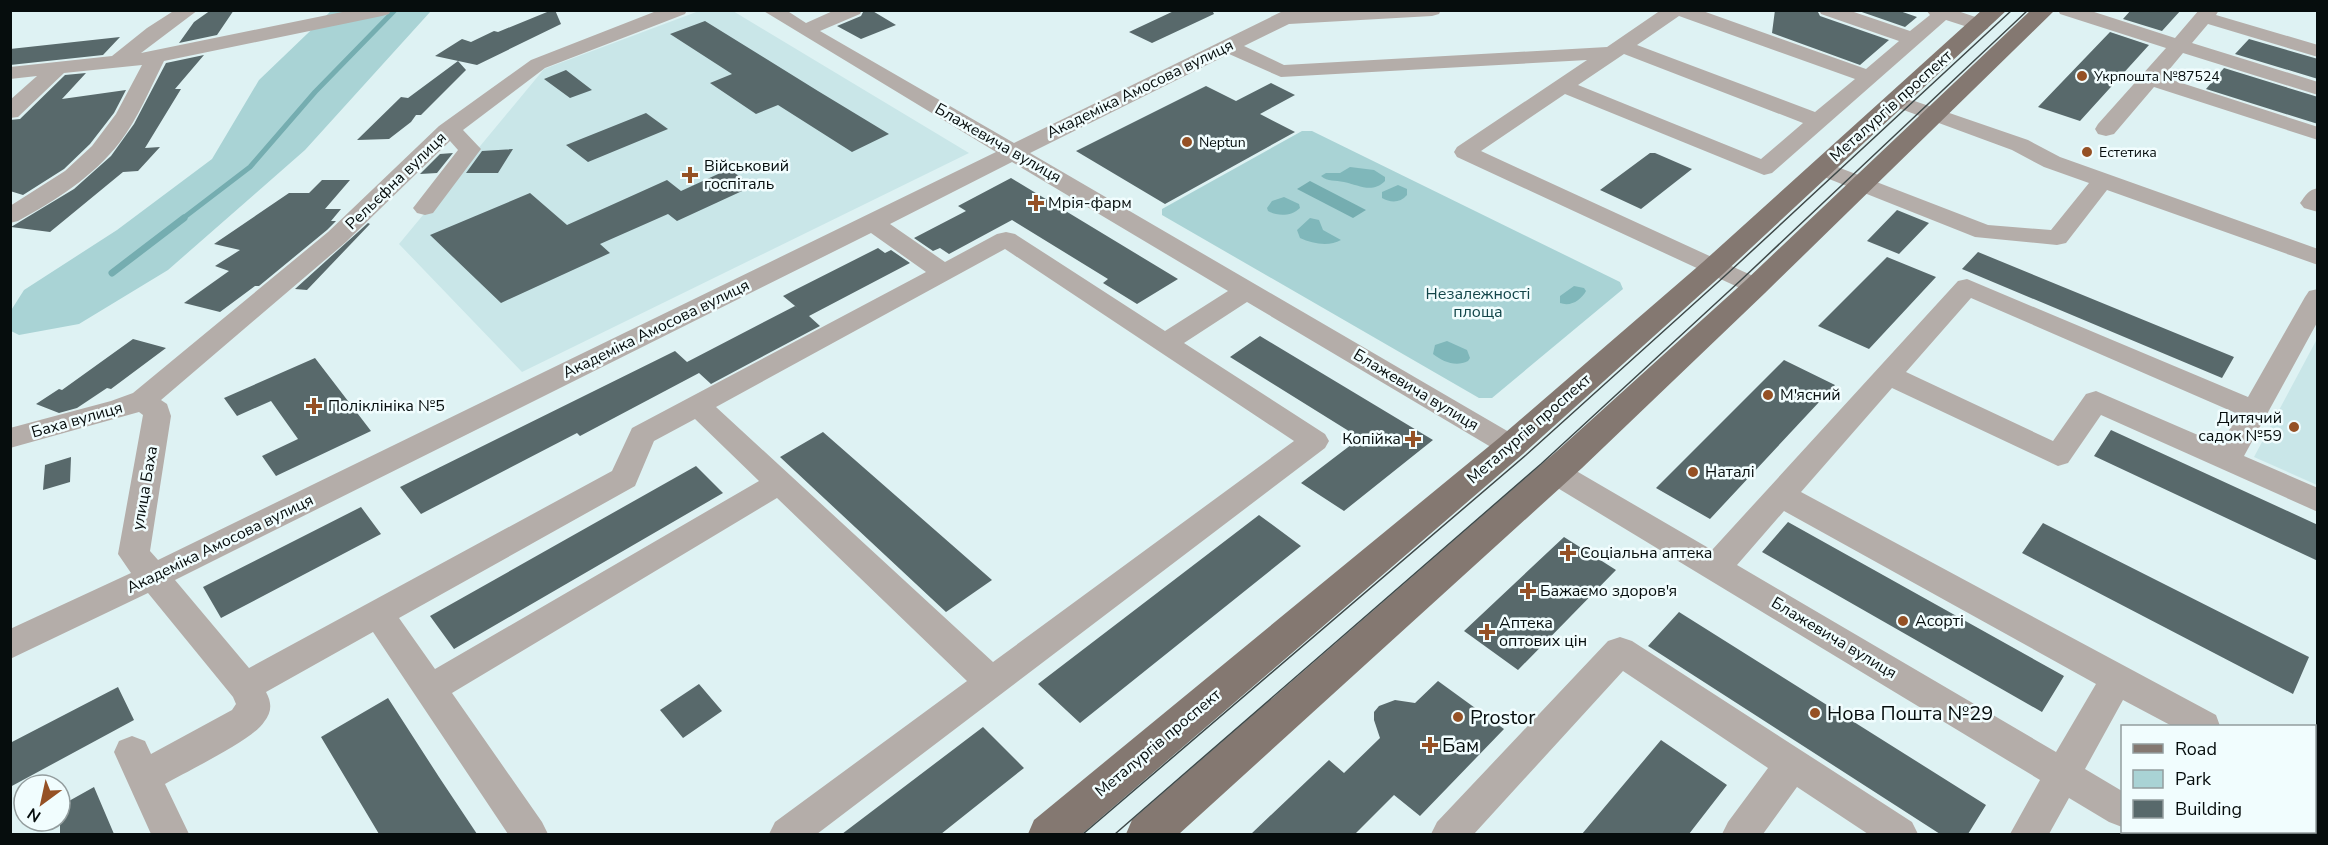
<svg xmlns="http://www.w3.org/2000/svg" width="2328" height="845" font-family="'Nunito Sans',sans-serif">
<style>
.built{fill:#c9e6e8}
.green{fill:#a9d3d5}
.forest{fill:#7fb7ba}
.water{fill:#75adb0}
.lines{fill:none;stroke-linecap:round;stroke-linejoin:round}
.stream-far1{stroke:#75adb0;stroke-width:5}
.stream{stroke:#75adb0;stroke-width:7}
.building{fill:#58696b}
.minor{fill:#b4ada9;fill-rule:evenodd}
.major{fill:#847871;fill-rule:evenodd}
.tram{stroke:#3e4848;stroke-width:1.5}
.poi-dot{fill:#955125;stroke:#f1fdfe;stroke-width:2}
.labels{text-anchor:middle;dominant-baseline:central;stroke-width:5;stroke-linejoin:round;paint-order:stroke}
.far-poi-label{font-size:14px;fill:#060d0d;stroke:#f1fdfe;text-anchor:start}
.street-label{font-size:16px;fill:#060d0d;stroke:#f1fdfe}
.poi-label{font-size:16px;fill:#060d0d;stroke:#f1fdfe;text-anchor:start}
.park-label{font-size:16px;fill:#124549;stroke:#f1fdfe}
.near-poi-label{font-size:20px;fill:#060d0d;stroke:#f1fdfe;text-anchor:start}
</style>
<rect width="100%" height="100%" fill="#def2f3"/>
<path class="built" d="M699,11H733L969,153L522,372L399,244L544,69Z
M2317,339V485L2254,457Z"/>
<path class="green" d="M331,11H431L305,150L168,270L79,324L19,335L11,331L10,312L24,290L117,230L212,159L259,80Z
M1302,131H1312L1620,282L1623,289L1492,398H1479L1162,215V209Z"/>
<path class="forest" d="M1350,167L1374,170L1385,177V181C1372,194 1359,185 1344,182C1335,180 1328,182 1321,176L1326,173H1340Z
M1398,185L1407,189V195C1400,203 1391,203 1382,198V192Z
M1284,197L1299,204L1300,208C1292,216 1278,217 1268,211L1267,208L1272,201Z
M1310,218L1319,220L1323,230L1341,240C1329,247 1313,244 1300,238L1297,230Z
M1574,286L1584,288L1586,291C1581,300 1571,307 1560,303V296Z
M1447,341L1467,350L1470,358L1468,361C1456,367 1443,362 1433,354L1435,345Z"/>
<path class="water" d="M1310,181L1366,210L1353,218L1297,189Z"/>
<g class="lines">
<path class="stream-far1" d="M182,219L250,167L315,92L395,10"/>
<path class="stream" d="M112,273L184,218"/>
</g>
<path class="building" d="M211,10H234L217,35L179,43L194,22Z
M552,10H555L561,24L477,65L435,56L462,39L471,42L494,31L498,32Z
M864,10H871L896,25L861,39L837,26L861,16Z
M1176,10H1212L1214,14L1152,43L1129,32Z
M1775,10H1817L1820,16L1889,40L1860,65L1772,33Z
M1856,10H1897L1917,17L1905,27Z
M2131,10H2181L2162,31L2123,19Z
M705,21L818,91L889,134L852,152L778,105L756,114L710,83L732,74L670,34Z
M2110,32L2149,45L2080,121L2038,107Z
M120,37L103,55L10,65V49Z
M2249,39L2318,59V79L2235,54Z
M204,55L175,89H181L145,148L160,147L138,171L123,172L50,232L11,227L74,189L111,156L134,124L166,63Z
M458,61L466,70L421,115H416L411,122L389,139L357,140L401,97L408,98Z
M2224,68L2318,97V124L2206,89Z
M566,70L592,90L570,98L544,79Z
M86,73L62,99L126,90L114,113L90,144L64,169L23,195L10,191V120L20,119L65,75Z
M1271,83L1295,95L1260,114L1295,132L1165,204L1076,151L1206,86L1236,101Z
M646,113L668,129L588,162L566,145Z
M513,149L498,173H466L482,151Z
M453,153L437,173L420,174L440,154Z
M1650,153H1655L1692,169L1641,209L1600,190Z
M729,169L753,186L677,221L668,214L600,244L610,253L501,303L430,235L530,193L567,225L667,180L681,191Z
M1011,178L1178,279L1137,304L1103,283L1108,279L1012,220L949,254L940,248L933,251L914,238L966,211L958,206Z
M322,180H350L325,209H341L331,221H336L327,230L259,286H255L220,312L184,303L229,271L215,266L240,250L214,244L289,193H309Z
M1897,210L1929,223L1899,254L1867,241Z
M368,223L370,224L307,290L295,289Z
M878,248L885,253L891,250L910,263L809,316L820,326L711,384L699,373L580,436L577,433L421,514L400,487L675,351L687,362L795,306L800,310L783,296Z
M1978,252L2234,357L2222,378L1962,269Z
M1887,257L1936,277L1869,349L1818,326Z
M1260,336L1433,440L1344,511L1301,483L1360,438L1230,357Z
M133,339L166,348L111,389L107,388L77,408L59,413L36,404L59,389L62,390Z
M315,358L371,431L276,476L262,456L298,439L271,401L237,416L224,398Z
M1784,360L1835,385L1710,519L1656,488Z
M2111,430L2318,525V561L2094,456Z
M823,432L992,580L946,612L780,457Z
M71,457L70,482L43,490L45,465Z
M696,466L723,493L454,649L430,616Z
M361,507L381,534L221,618L203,587Z
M1259,515L1301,546L1080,723L1038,684Z
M1788,522L2064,676L2042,712L1762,552Z
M2043,523L2309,657L2293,694L2022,553Z
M1564,537L1616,570L1518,670L1464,631Z
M1679,612L1986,805L1968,834H1940L1648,646Z
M1438,681L1504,729L1420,816L1394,795L1355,834H1251L1329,760L1344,773L1380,738L1374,720V712L1379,706L1395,700L1415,703Z
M699,684L722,711L683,738L660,710Z
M118,687L134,720L10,787V743Z
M388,698L439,777L477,834H379L321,737Z
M983,727L1024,768L941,834H842Z
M1661,740L1727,785L1689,834H1582Z
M94,787L114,834H60V806Z"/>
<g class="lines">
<path class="minor" d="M175,10H198L141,53L352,10H391L389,14L382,16L164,61C150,89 138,118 120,142C93,177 56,200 18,221L10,223V206L65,171L92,146L116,114L142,65L64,73L18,117L10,118V100L37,76L10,79V67L112,56L147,28Z
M659,10H687L685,14L545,68L463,130L481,149L433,213L425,215L417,213L413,208L458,150L450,141L346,242L161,400L167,404L171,416L150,551L158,560L996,152L762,10H786L806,23L835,10H862L860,14L820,31L1014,143L1285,10H1441L1439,14L1432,16L1289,24L1244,46L1284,65L1607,47L1661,10H1700L1866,69L1899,41L1821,14L1819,10H1848L1910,31L1930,15L1926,10H1955L1987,21L1990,25L1987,29L1980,31L1946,20L1772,173L1764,175L1565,94L1481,151L1764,281L1768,287L1764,293L1755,295L1457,157L1454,152L1457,147L1587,60L1281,77L1229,54L1030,153L1521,439L1526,446L1521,453L1511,456L1501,453L1247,302L1184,343L1325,434L1329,441L1325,448L817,834H769L775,822L967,681L777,498L452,693L542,822L548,834H508L373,632L266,692C272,703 272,712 264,722C254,739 186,772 165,784L189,834H151L114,752L119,741L132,736L145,741L151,754L232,710L236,704L233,697L148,593L10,659V629L131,573L118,554L143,415L139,412L10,448V428L111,401L133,393L328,232L439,126L531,60ZM1679,16L1855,79L1815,112L1637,45ZM1624,54L1803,123L1761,159L1578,85ZM1012,162L1228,291L1165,331L1015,234L1006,232L997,234L945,262L890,224ZM871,233L926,272L632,428L612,471L249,668L175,580ZM1005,249L1294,441L993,662L716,407ZM695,419L759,481L435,669L399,618L635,486L654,441Z
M2058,10H2088L2175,38L2199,10H2219L2216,15L2318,45V57L2208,24L2192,43L2318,82V95L2183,53L2163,77L2318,127V140L2154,87L2114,134L2106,136L2098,134L2095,129L2098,124L2166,48L2060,14Z
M1897,95L2028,140L2060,157L2318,249V265L2107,190L2066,243L2057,245L1975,237L1814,173L1811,168L1814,163L1822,161L1988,225L2051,230L2089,183L2044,167L2012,150L1890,105L1886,101L1890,97Z
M2318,188V212L2304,208L2300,203C2306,195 2308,190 2318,188Z
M1967,279L2248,397L2305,297L2309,291L2318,289V321L2244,456L2318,488V512L2101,415L2068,463L2058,466L1892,388L1801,492L2216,715L2220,726H2172L2123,700L2085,769L2122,791V827L2109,822L2069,798L2049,834H2010L2040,780L1546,481L1541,473L1546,465L1556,462L1566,465L1712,550L1958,281ZM1971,298L2238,414L2221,445L2096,391L2086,394L2053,441L1906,372ZM1784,511L2096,684L2056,752L1737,565Z
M1620,637L1632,641L1912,822L1918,834H1868L1797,787L1763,834H1722L1728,822L1768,768L1623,671L1474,834H1431L1437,822L1608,641Z
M2314,772H2318V805H2314Z
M2140,832H2182L2183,834H2141Z"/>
<path class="major" d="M1982,10H2007L1723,274L1523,454L1082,834H1028L1034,820L1499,438L1703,262Z
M2031,10H2055L1765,293L1582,468L1179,834H1126L1132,820L1558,450L1745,281Z"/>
<path class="tram" d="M1083,834L1526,455L1727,274L2012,10
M1115,834L1541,464L1740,281L2028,10"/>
</g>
<g class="poi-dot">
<circle cx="2082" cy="76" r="6"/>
<circle cx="1187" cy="142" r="6"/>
<circle cx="2087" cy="152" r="6"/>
<path d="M687 166h6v6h6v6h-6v6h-6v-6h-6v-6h6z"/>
<path d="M1033 194h6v6h6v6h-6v6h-6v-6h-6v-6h6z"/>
<circle cx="1768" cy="395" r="6"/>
<path d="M311 397h6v6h6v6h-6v6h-6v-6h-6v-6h6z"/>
<circle cx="2294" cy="427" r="6"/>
<path d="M1410 430h6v6h6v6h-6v6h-6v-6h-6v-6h6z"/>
<circle cx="1693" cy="472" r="6"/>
<path d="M1565 544h6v6h6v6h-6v6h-6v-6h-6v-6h6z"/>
<path d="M1525 582h6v6h6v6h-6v6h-6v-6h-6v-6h6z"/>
<circle cx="1903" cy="621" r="6"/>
<path d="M1484 623h6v6h6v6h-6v6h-6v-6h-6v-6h6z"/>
<circle cx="1815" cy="713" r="6"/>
<circle cx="1458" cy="717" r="6"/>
<path d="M1427 736h6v6h6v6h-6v6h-6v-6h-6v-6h6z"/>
</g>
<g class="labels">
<g class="far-poi-label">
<text x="2094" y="76">Укрпошта №87524</text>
<text x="1199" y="142">Neptun</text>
<text x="2099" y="152">Естетика</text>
</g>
<g class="street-label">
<text transform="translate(1140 89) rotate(-26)">Академіка Амосова вулиця</text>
<text transform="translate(1891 106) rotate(-42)">Металургів проспект</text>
<text transform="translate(998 143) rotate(30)">Блажевича вулиця</text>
<text transform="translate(396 181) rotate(-44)">Рельєфна вулиця</text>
<text transform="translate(656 329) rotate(-26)">Академіка Амосова вулиця</text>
<text transform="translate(1416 390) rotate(31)">Блажевича вулиця</text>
<text transform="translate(77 420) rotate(-16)">Баха вулиця</text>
<text transform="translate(1529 429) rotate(-41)">Металургів проспект</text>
<text transform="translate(145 488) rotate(-80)">улица Баха</text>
<text transform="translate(220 544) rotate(-26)">Академіка Амосова вулиця</text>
<text transform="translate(1834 638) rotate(31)">Блажевича вулиця</text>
<text transform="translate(1158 743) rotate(-40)">Металургів проспект</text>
</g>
<g class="poi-label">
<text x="704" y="166">Військовий<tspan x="704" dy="18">госпіталь</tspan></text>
<text x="1048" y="203">Мрія-фарм</text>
<text x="1780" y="395">М'ясний</text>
<text x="328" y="406">Поліклініка №5</text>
<text x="2282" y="418" text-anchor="end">Дитячий<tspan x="2282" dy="18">садок №59</tspan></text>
<text x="1401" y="439" text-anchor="end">Копійка</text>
<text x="1705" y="472">Наталі</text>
<text x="1580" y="553">Соціальна аптека</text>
<text x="1540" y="591">Бажаємо здоров'я</text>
<text x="1915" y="621">Асорті</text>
<text x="1499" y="623">Аптека<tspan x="1499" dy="18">оптових цін</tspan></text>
</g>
<g class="park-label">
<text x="1478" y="294">Незалежності<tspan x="1478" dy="18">площа</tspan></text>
</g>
<g class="near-poi-label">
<text x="1827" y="713">Нова Пошта №29</text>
<text x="1470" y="717">Prostor</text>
<text x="1442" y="745">Бам</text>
</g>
</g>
<rect width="2328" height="845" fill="none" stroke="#060d0d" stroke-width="24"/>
<rect x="2121" y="725" width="195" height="108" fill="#f1fdfe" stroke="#939d9e" stroke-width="1.5"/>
<rect x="2133" y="744" width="30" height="9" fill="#847871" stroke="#939d9e" stroke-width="1.5"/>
<text x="2175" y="755" font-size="18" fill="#060d0d">Road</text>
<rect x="2133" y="770" width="30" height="18" fill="#a9d3d5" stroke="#939d9e" stroke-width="1.5"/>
<text x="2175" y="785" font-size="18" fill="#060d0d">Park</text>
<rect x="2133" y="800" width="30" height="18" fill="#58696b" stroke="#939d9e" stroke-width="1.5"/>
<text x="2175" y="815" font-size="18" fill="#060d0d">Building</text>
<g transform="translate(42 803) rotate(213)"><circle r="28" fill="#f1fdfe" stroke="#939d9e" stroke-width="1.5"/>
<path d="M0-4.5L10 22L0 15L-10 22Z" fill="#955125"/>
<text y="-9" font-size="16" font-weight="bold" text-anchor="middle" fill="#060d0d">N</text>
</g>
</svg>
